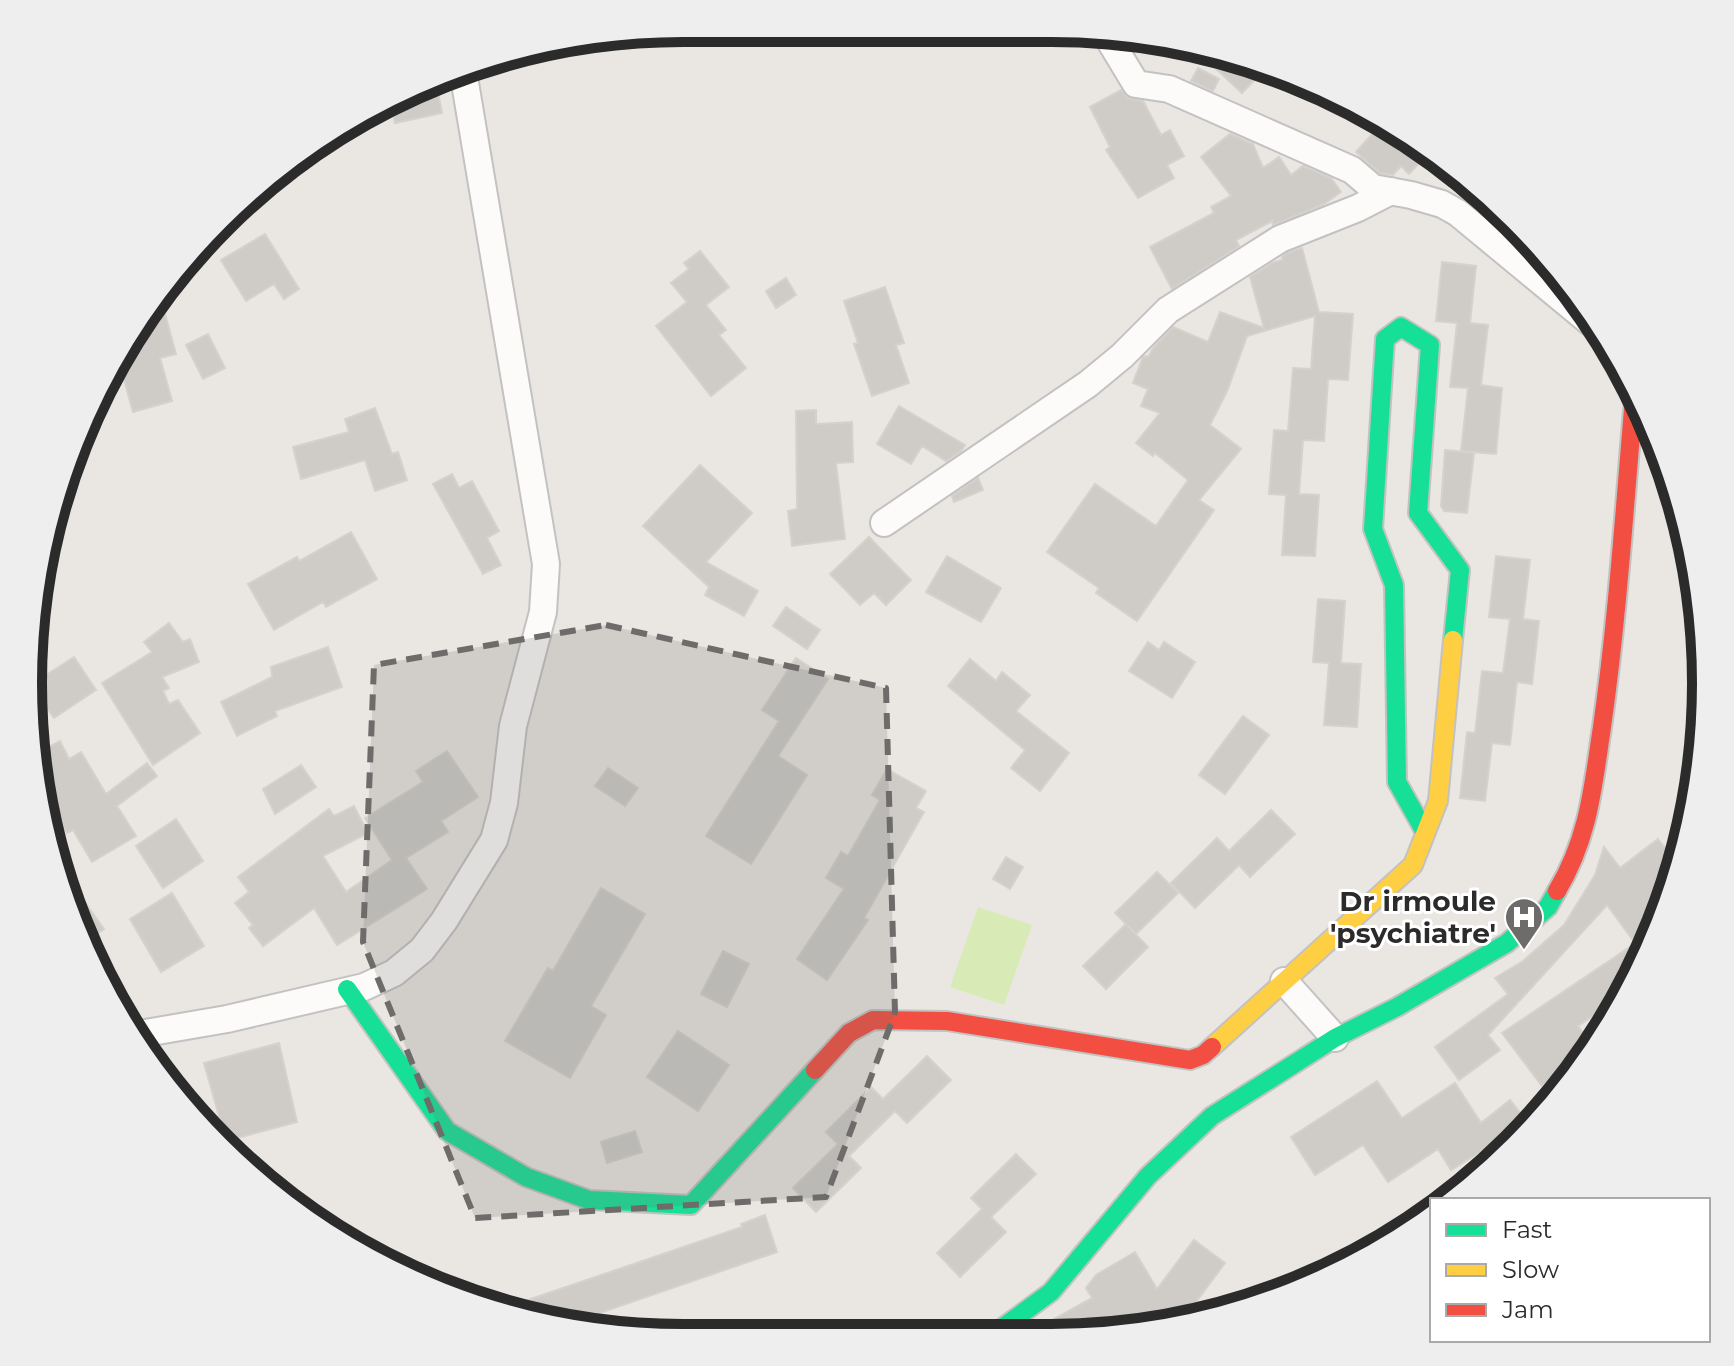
<svg xmlns="http://www.w3.org/2000/svg" width="1734" height="1366" font-family="Montserrat,sans-serif">
<style>
.pitch{fill:#d8ebb6}
.building{fill:#cfccc8;stroke:#d5d1cd;stroke-width:2}
.lines{fill:none;stroke-linecap:round;stroke-linejoin:round}
.street-casing{stroke:#c3c2c2;stroke-width:30}
.fast-casing{stroke:#c3c2c2;stroke-width:22}
.slow-casing{stroke:#c3c2c2;stroke-width:22}
.jam-casing{stroke:#c3c2c2;stroke-width:22}
.street{stroke:#fcfbfa;stroke-width:26}
.fast{stroke:#16e098;stroke-width:18}
.slow{stroke:#ffcf43;stroke-width:18}
.jam{stroke:#f24e42;stroke-width:18}
.marked{fill:#6e6c6b;fill-opacity:0.2;stroke:#6e6c6b;stroke-width:6;stroke-dasharray:16 10;stroke-linejoin:round}
.labels{text-anchor:middle;dominant-baseline:central;stroke-width:6;stroke-linejoin:round;paint-order:stroke}
.poi-label{font-size:28px;font-weight:bold;fill:#2b2b2b;stroke:#fff;text-anchor:end}
.rim{fill:none;stroke:#2b2b2b;stroke-width:10}
</style>
<rect width="100%" height="100%" fill="#eae6e1"/>
<path class="pitch" d="M978,907L1032,925L1004,1005L950,987Z"/>
<path class="building" d="M1223,55L1262,63L1268,66L1242,93L1213,66Z
M1198,68L1219,79L1213,91L1191,81Z
M436,83L442,113L395,123L390,101Z
M1121,90L1128,98L1143,101L1161,135L1170,130L1184,156L1167,165L1174,178L1138,198L1106,150L1110,147L1090,107Z
M1383,122L1386,124L1388,122L1417,144L1411,150L1422,160L1409,174L1401,166L1393,175L1380,173L1356,152Z
M1230,134L1253,144L1263,168L1279,157L1291,175L1303,166L1331,178L1341,192L1324,204L1273,225L1272,221L1236,240L1239,246L1172,289L1150,247L1214,213L1211,207L1231,196L1201,157Z
M265,234L299,289L284,299L274,284L246,301L221,260Z
M1302,248L1319,312L1353,314L1348,380L1328,379L1324,441L1303,440L1299,494L1319,495L1315,556L1282,555L1286,495L1269,494L1274,430L1288,431L1293,368L1311,369L1315,316L1247,336L1228,389L1210,425L1241,449L1199,500L1214,510L1137,621L1096,593L1099,588L1047,552L1095,484L1156,526L1188,480L1155,453L1153,456L1136,443L1160,413L1141,406L1148,389L1133,383L1143,357L1149,356L1153,348L1173,327L1208,342L1220,312L1264,328L1250,277L1272,263L1282,260V257L1287,253Z
M700,251L729,287L706,305L726,330L719,335L746,368L711,396L656,326L687,302L671,283L689,269L684,263Z
M1442,262L1476,266L1470,323L1488,325L1481,385L1502,388L1496,454L1461,451L1468,388L1450,387L1457,323L1436,321Z
M786,278L796,295L776,308L766,291Z
M885,287L904,343L896,345L909,383L872,396L854,344L858,343L844,301Z
M164,310L176,354L160,358L172,401L133,412L117,354L147,314Z
M208,334L225,368L203,379L186,345Z
M899,406L965,445L961,451L946,461L922,446L911,464L877,444Z
M375,408L392,454L398,452L407,480L375,491L365,460L301,479L293,447L349,432L345,419Z
M816,410V424L852,422L853,462L836,463L845,539L792,546L788,511L797,509L796,411Z
M1445,450L1474,453L1467,513L1444,511L1441,506Z
M700,465L752,513L706,562L758,591L744,616L705,595L709,587L643,526Z
M452,474L459,488L472,481L499,531L487,538L501,565L483,574L433,484Z
M978,478L983,490L954,502L952,496Z
M351,532L377,579L326,607L323,602L274,630L248,584L297,557L299,561Z
M869,537L911,580L886,605L874,593L860,605L830,574Z
M947,556L1001,588L981,622L926,592Z
M1496,556L1530,560L1523,619L1539,621L1532,684L1517,682L1510,745L1492,743L1485,801L1460,798L1467,732L1475,733L1482,671L1503,673L1510,619L1489,617Z
M1318,599L1345,601L1341,663L1361,664L1357,727L1324,725L1329,663L1313,662Z
M786,607L820,630L807,649L773,626Z
M169,623L183,642L190,639L199,662L162,677L169,688L163,691L169,704L178,700L200,733L153,765L102,683L152,652L144,642Z
M1148,642L1159,650L1164,642L1195,662L1172,698L1129,671Z
M328,647L342,687L275,711L277,716L237,736L221,702L272,677L271,667Z
M74,657L96,690L54,718L44,704L32,712L29,686Z
M796,658L828,679L778,756L807,775L751,864L706,836L779,721L762,710Z
M970,659L996,681L1002,672L1030,695L1016,711L1069,753L1040,791L1011,768L1025,750L948,686Z
M1243,716L1269,735L1225,794L1199,775Z
M60,741L69,759L81,752L106,794L147,763L157,776L117,806L136,836L92,862L73,830L67,833L42,790L37,753Z
M447,751L478,797L441,821L448,832L406,858L427,889L337,945L314,908L263,946L249,928L253,925L235,903L249,892L238,877L329,809L334,816L354,806L368,833L323,856L346,892L392,860L365,818L423,782L416,771Z
M301,765L316,787L275,814L263,789Z
M608,768L638,788L625,806L595,786Z
M887,769L926,791L916,808L924,812L864,918L868,920L827,980L797,959L844,889L826,878L841,852L848,856L880,800L872,795Z
M1271,810L1295,834L1250,877L1239,865L1195,908L1171,883L1217,838L1229,851Z
M176,819L203,861L163,888L136,846Z
M1658,839L1679,866L1667,896L1651,908L1659,919L1652,936L1638,947L1607,905L1488,1035L1500,1050L1459,1080L1435,1047L1508,994L1495,978L1523,961L1564,925L1595,875L1604,847L1620,868Z
M1006,857L1023,867L1010,889L993,879Z
M1157,872L1178,893L1136,934L1115,913Z
M71,883L104,929L87,941L64,887Z
M601,888L645,914L591,1006L606,1015L570,1078L505,1041L548,968L553,971Z
M172,893L204,946L161,972L130,919Z
M1126,924L1148,947L1106,989L1083,966Z
M1633,945L1643,960L1625,994L1578,1026L1593,1046L1591,1049L1542,1086L1502,1033Z
M723,951L749,964L727,1007L701,994Z
M678,1031L729,1065L698,1111L647,1077Z
M279,1043L297,1122L226,1141L204,1063Z
M927,1056L951,1080L907,1123L895,1111L849,1156L861,1168L816,1212L793,1188L838,1144L826,1132L871,1087L883,1099Z
M1377,1081L1402,1118L1455,1083L1481,1123L1510,1100L1530,1125L1502,1155L1493,1144L1451,1170L1438,1149L1388,1182L1363,1145L1315,1175L1291,1137Z
M635,1131L642,1152L607,1163L601,1142Z
M1016,1154L1036,1174L991,1217L1006,1232L960,1277L937,1253L982,1209L971,1198Z
M765,1215L777,1252L562,1326L527,1317L522,1302L742,1227L741,1224Z
M1194,1240L1225,1263L1181,1322L1094,1337L1033,1335L1054,1319L1092,1298L1086,1288L1096,1275L1135,1252L1157,1289Z"/>
<g class="lines">
<g class="street-casing">
<path id="street" d="M1104,31L1136,84L1169,89L1352,170L1373,188L1411,195L1442,204L1458,213L1590,322
M884,523L1088,384L1122,356L1168,310L1280,239L1358,208L1391,191
M1284,981L1335,1038
M134,1035L227,1019L364,987L394,973L422,950L444,921L494,840L504,803L513,726L543,612L546,564L463,71"/>
</g>
<g class="fast-casing">
<path id="fast" d="M1425,832L1397,782L1394,585L1373,529L1385,339L1401,327L1430,345L1418,513L1460,570L1453,640
M347,989L447,1131L526,1177L589,1200L691,1205L815,1070
M994,1334L1051,1292L1148,1176L1212,1116L1335,1038L1397,1007L1507,943L1548,907L1557,891"/>
</g>
<g class="slow-casing">
<path id="slow" d="M1212,1047L1413,865L1438,801L1453,640"/>
</g>
<g class="jam-casing">
<path id="jam" d="M1557,891C1589,838 1593,786 1602,727C1617,622 1624,516 1633,410L1637,396
M815,1070L849,1033L873,1020L947,1021L1190,1060L1203,1055L1212,1047"/>
</g>
<use href="#street" class="street"/>
<use href="#fast" class="fast"/>
<use href="#slow" class="slow"/>
<use href="#jam" class="jam"/>
</g>
<path class="marked" d="M606,625L886,688L895,1013L826,1197L475,1218L363,942L374,665Z"/>
<defs>
<g id="hospital-pin" transform="scale(2)"><path d="M0 17L-7.5 6A9.5 9.5 0 1 1 7.5 6Z" fill="#6e6c6b" stroke="#fff"/><path d="M-5-5h3v3.5h4V-5h3V5h-3V1.5h-4V5h-3Z" fill="#fff"/></g>
</defs>
<g fill-rule="evenodd">
<use href="#hospital-pin" x="1524" y="917"/>
</g>
<g class="labels">
<g class="poi-label">
<text x="1496" y="901">Dr irmoule<tspan x="1496" dy="32">'psychiatre'</tspan></text>
</g>
</g>
<path d="M0 0H1734V1366H0ZM683 42H1051A641 641 0 0 1 1692 683V683A641 641 0 0 1 1051 1324H683A641 641 0 0 1 42 683V683A641 641 0 0 1 683 42Z" fill="#eee" fill-rule="evenodd"/>
<path class="rim" d="M683 42H1051A641 641 0 0 1 1692 683V683A641 641 0 0 1 1051 1324H683A641 641 0 0 1 42 683V683A641 641 0 0 1 683 42Z"/>
<rect x="1430" y="1198" width="280" height="144" fill="#ffffff" stroke="#aaaaaa" stroke-width="2"/>
<rect x="1446" y="1224" width="40" height="12" fill="#16e098" stroke="#aaaaaa" stroke-width="2"/>
<text x="1502" y="1238" font-size="24" fill="#2b2b2b">Fast</text>
<rect x="1446" y="1264" width="40" height="12" fill="#ffcf43" stroke="#aaaaaa" stroke-width="2"/>
<text x="1502" y="1278" font-size="24" fill="#2b2b2b">Slow</text>
<rect x="1446" y="1304" width="40" height="12" fill="#f24e42" stroke="#aaaaaa" stroke-width="2"/>
<text x="1502" y="1318" font-size="24" fill="#2b2b2b">Jam</text>
</svg>
